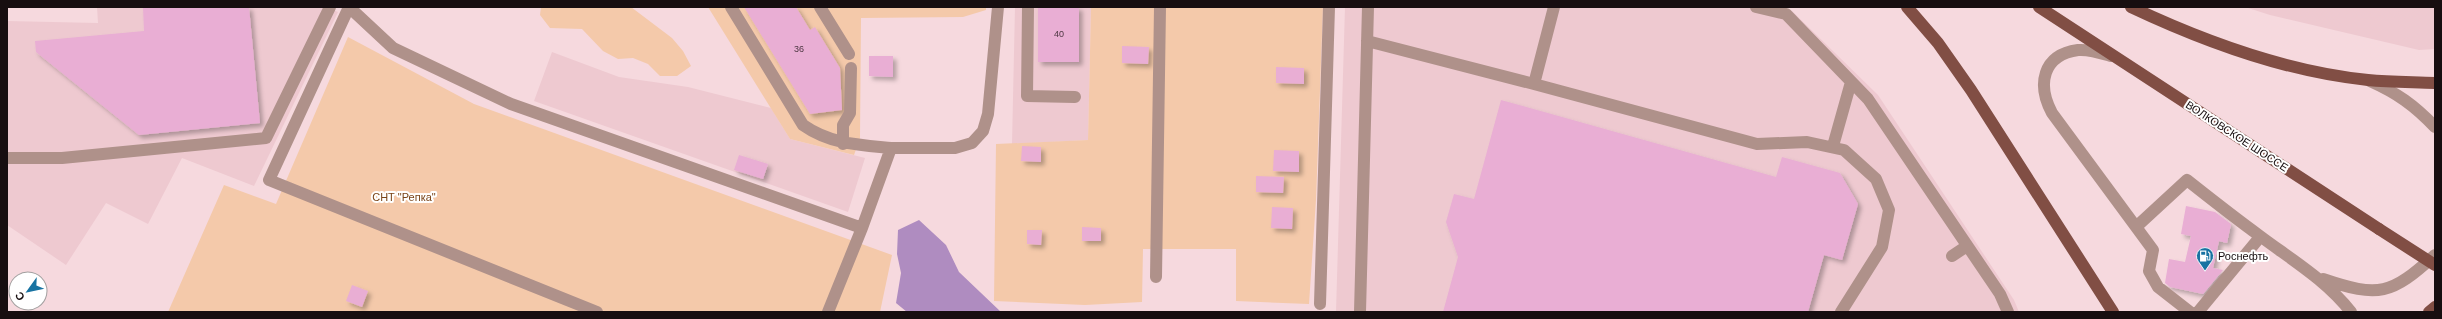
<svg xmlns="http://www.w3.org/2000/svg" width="2442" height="319" font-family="Helvetica,sans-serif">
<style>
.built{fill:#eec9d0}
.green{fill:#f4c9aa}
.water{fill:#af8cc0}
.building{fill:#e9aed4;filter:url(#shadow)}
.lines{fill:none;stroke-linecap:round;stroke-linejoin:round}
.minor{stroke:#af918a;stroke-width:12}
.major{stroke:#814e44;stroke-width:12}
.major-bridge{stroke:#814e44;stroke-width:12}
.labels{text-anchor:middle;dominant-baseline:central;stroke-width:4;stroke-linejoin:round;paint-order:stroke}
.number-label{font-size:9px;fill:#4c3641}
.street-label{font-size:11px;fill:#170e10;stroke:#fff}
.park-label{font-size:11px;fill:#794418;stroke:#fff}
.poi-label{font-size:11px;fill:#170e10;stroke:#fff;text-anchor:start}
</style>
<defs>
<filter id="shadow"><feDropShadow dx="3.5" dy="3.5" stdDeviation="2" flood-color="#0004"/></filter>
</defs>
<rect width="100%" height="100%" fill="#f6d9de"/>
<path class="built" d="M97,7H326L338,12L254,186L182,158L148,224L106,203L66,265L7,225V21L98,23Z
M1015,7H1091L1088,140L1012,144Z
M1345,7H1782L1792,11L1878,95L2014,300L2019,312H1336Z
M2245,7H2435V49L2419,50L2270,15Z
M552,52L619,77L688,87L771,108L790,139L865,158L848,212L534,101Z"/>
<path class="green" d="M541,7H631L672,38L683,51L691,66L677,76H660L648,64L633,58L618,59L603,51L582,29L550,28L540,15Z
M708,7H986V10L963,17L861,18L860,138L854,155L790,139Z
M1091,7H1323L1316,200L1309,304L1236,301V249H1143L1142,302L1085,305L994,301L996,144L1088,140Z
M348,37L474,104L892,255L880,312H168L224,185L276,204Z"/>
<path class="water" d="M919,220L946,245L959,272L1001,312H907L896,303L901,273L897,254L898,230Z"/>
<path class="building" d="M143,7H249L260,123L139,135L36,52L35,41L144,31Z
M744,7H796L810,30L815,27L840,68L842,110L810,114Z
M1038,7H1079V62H1038Z
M1122,46L1149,47L1148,64L1122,63Z
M869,56H893V77L869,76Z
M1276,67L1304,68V84L1276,83Z
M1501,100L1776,177L1782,157L1840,173L1858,204L1842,260L1824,255L1808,312H1443L1458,257L1446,222L1454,194L1474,199Z
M1022,146L1041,147V162L1021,161Z
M1274,150L1299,151V172L1273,171Z
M739,155L768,164L763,179L734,170Z
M1256,176L1284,177L1283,193L1256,192Z
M2186,206L2215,212L2231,224L2227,243L2219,241L2213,268L2223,270L2203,294L2170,287L2165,283L2169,259L2185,262L2191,236L2181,234Z
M1272,207L1293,208L1292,229L1271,228Z
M1082,227L1101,228V241H1082Z
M1027,230H1042L1041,245L1027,244Z
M352,285L368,291L362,307L346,301Z"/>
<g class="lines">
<path class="minor" d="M349,7L393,48L511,104L862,228
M349,7L269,180L597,312
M731,7L803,125C830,144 859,145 891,148
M820,7L849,54
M1028,7L1027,96L1075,97
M1554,7L1534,84L1757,144L1807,142L1844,150L1876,179L1889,210L1882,247L1841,312
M1756,7L1786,14L1868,99L2000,294L2008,312
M1367,41L1534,84
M2111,56C2101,53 2089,49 2078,50C2042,55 2037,85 2052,113L2153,250L2149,271L2158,287L2190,312
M2370,81C2397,93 2414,105 2435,127
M843,144V125L850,113L851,68
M1833,146L1851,82
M7,158H62L266,138L330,7
M2136,227L2187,180C2211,199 2235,218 2260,236C2292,260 2326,280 2351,312
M1952,256L1967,246
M1156,277L1160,7
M2323,279C2379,298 2391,295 2435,255
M1320,304L1329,7
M828,312L862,228L891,148H955L972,143L983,131L988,114L998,7
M1360,312L1368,7
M2198,312L2260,237"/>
<path class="major" d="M1907,7L1938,43L1971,90L2113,312
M2039,7L2379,229
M2131,7C2203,41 2288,72 2368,80C2390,82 2413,82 2435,83
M2429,312L2435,307"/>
<path class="major-bridge" d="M2379,229L2435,265"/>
</g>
<defs>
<g id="fuel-pin" transform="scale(0.9)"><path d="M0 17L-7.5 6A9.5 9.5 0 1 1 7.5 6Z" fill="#1873a2" stroke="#fff"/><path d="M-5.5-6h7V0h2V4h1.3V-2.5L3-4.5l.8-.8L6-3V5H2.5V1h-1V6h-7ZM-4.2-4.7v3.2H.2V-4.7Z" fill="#fff"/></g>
</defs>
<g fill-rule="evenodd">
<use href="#fuel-pin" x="2205" y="256"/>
</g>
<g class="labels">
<g class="number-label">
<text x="1059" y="34">40</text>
<text x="799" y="49">36</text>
</g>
<g class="street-label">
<text transform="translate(2237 136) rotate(33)">ВОЛКОВСКОЕ ШОССЕ</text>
</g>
<g class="park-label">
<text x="404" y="197">СНТ "Репка"</text>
</g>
<g class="poi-label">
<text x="2218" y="256">Роснефть</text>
</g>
</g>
<rect width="2442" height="319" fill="none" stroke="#170e10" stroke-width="16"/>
<g transform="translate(28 291) rotate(237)"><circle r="19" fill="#ffffff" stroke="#a29f9f"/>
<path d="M0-3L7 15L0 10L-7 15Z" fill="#1873a2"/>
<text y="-6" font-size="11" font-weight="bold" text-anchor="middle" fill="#170e10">С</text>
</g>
</svg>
